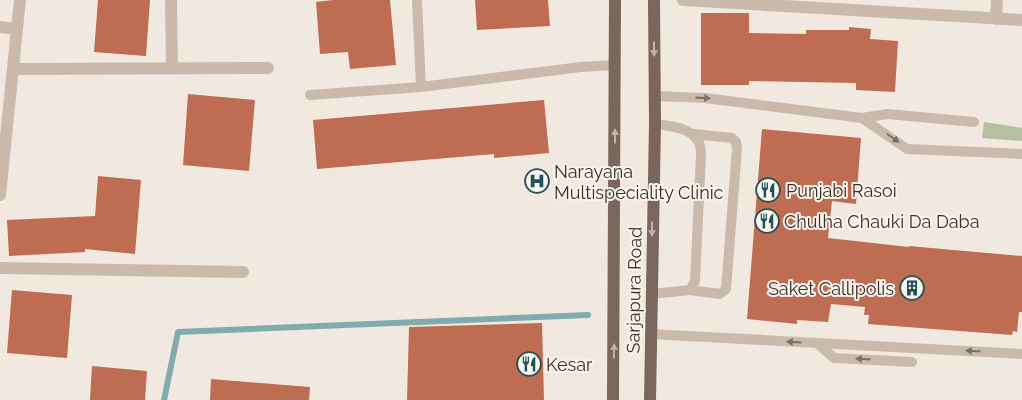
<svg xmlns="http://www.w3.org/2000/svg" width="1022" height="400" font-family="Raleway,sans-serif">
<style>
.green{fill:#b5c0a1}
.lines{fill:none;stroke-linecap:round;stroke-linejoin:round}
.stream{stroke:#81abad;stroke-width:6}
.building{fill:#be6c52}
.service{stroke:#c9baac;stroke-width:10}
.minor{stroke:#c9baac;stroke-width:12}
.primary{stroke:#79665d;stroke-width:12}
.oneway{fill:#bfb4ac}
.oneway2{fill:#796e65}
.labels{text-anchor:middle;dominant-baseline:central;stroke-width:4;stroke-linejoin:round;paint-order:stroke}
.poi-label{font-size:18px;fill:#382f2b;stroke:#f9f3ec;text-anchor:start}
.street-label{font-size:18px;fill:#382f2b;stroke:#f9f3ec}
</style>
<rect width="100%" height="100%" fill="#f1e9e0"/>
<path class="green" d="M984,122L1022,128V141L982,138Z"/>
<g class="lines">
<path class="stream" d="M164,400L178,332L588,315"/>
</g>
<path class="building" d="M98,0H150L146,56L94,52Z
M333,0H390L396,65L350,69L348,52L320,54L316,2Z
M475,0H548L550,26L477,30Z
M701,13H749V33L806,34V30H849V27L871,29L870,39L898,41L895,92L856,90V83L749,81V85H701Z
M188,94L255,100L249,171L183,165Z
M544,100L549,153L494,158V154L317,169L313,120Z
M762,129L861,138L856,204L832,201L828,238L909,247V246L1022,256V312H1019L1017,332L1013,331L1012,335L868,324L869,315H864L865,307L831,304L828,322L797,320V324L747,319Z
M98,176L141,180L135,254L85,249V252L9,256L7,220L95,216Z
M12,290L72,295L67,358L7,353Z
M542,323L544,400H407L409,327Z
M92,366L147,371L145,400H90Z
M211,379L310,387L309,400H210Z"/>
<g class="lines">
<path class="service" d="M417,0L421,87
M310,95L421,87L581,67L615,65
M654,96L705,98L862,118L907,149L1022,154
M862,118L887,114L974,122
M690,290L720,294L726,289L737,149L736,142L732,138L694,134
M651,294L690,290L695,281L701,155C702,129 675,126 655,124
M650,334L1022,354
M817,343L834,358L912,362"/>
<path class="minor" d="M171,0L172,68
M683,0L1022,20
M996,19L997,0
M0,27L17,29
M13,69L268,68
M0,195L20,0
M0,268L243,272"/>
<path class="primary" d="M613,400L615,0
M650,400L655,124L654,0"/>
</g>
<defs><path id="oneway-solid" d="M-6-.8H1V-3.2L6.5 0L1 3.2V.8H-6Z" transform="scale(1.25)"/></defs>
<g class="oneway">
<use href="#oneway-solid" transform="translate(654 49) rotate(90)"/>
<use href="#oneway-solid" transform="translate(615 136) rotate(-90)"/>
<use href="#oneway-solid" transform="translate(652 229) rotate(91)"/>
<use href="#oneway-solid" transform="translate(614 351) rotate(-89)"/>
</g>
<g class="oneway2">
<use href="#oneway-solid" transform="translate(703 98) rotate(4)"/>
<use href="#oneway-solid" transform="translate(893 138) rotate(35)"/>
<use href="#oneway-solid" transform="translate(794 342) rotate(-177)"/>
<use href="#oneway-solid" transform="translate(973 351) rotate(-177)"/>
<use href="#oneway-solid" transform="translate(863 359) rotate(-177)"/>
</g>
<defs>
<g id="hospital-ring" transform="scale(1.25)"><circle r="9.5" fill="#f9f3ec" stroke="#235357" stroke-width="1.5"/><path d="M-5-5h3v3.5h4V-5h3V5h-3V1.5h-4V5h-3Z" fill="#235357"/></g>
<g id="restaurant-ring" transform="scale(1.25)"><circle r="9.5" fill="#f9f3ec" stroke="#235357" stroke-width="1.5"/><path d="M-5-6h1v4h1v-4h1v4h1v-4h1v5L-1.5 .5V6h-2V.5L-5-1ZM5-6V6H3V1.5H1.5Q1.5-4 5-6Z" fill="#235357"/></g>
<g id="building-ring" transform="scale(1.25)"><circle r="9.5" fill="#f9f3ec" stroke="#235357" stroke-width="1.5"/><path d="M-4-6H4V6H1V3H-1V6H-4ZM-2.5-4.3h1.7v1.8h-1.7ZM.8-4.3h1.7v1.8H.8ZM-2.5-1h1.7V.8h-1.7ZM.8-1h1.7V.8H.8Z" fill="#235357"/></g>
</defs>
<g fill-rule="evenodd">
<use href="#hospital-ring" x="537" y="181"/>
<use href="#restaurant-ring" x="768" y="190"/>
<use href="#restaurant-ring" x="767" y="221"/>
<use href="#building-ring" x="912" y="288"/>
<use href="#restaurant-ring" x="529" y="364"/>
</g>
<g class="labels">
<g class="poi-label">
<text x="554" y="171">Narayana<tspan x="554" dy="21">Multispeciality Clinic</tspan></text>
<text x="786" y="190">Punjabi Rasoi</text>
<text x="784" y="221">Chulha Chauki Da Daba</text>
<text x="894" y="288" text-anchor="end">Saket Callipolis</text>
<text x="546" y="364">Kesar</text>
</g>
<g class="street-label">
<text transform="translate(634 290) rotate(-89)">Sarjapura Road</text>
</g>
</g>
</svg>
